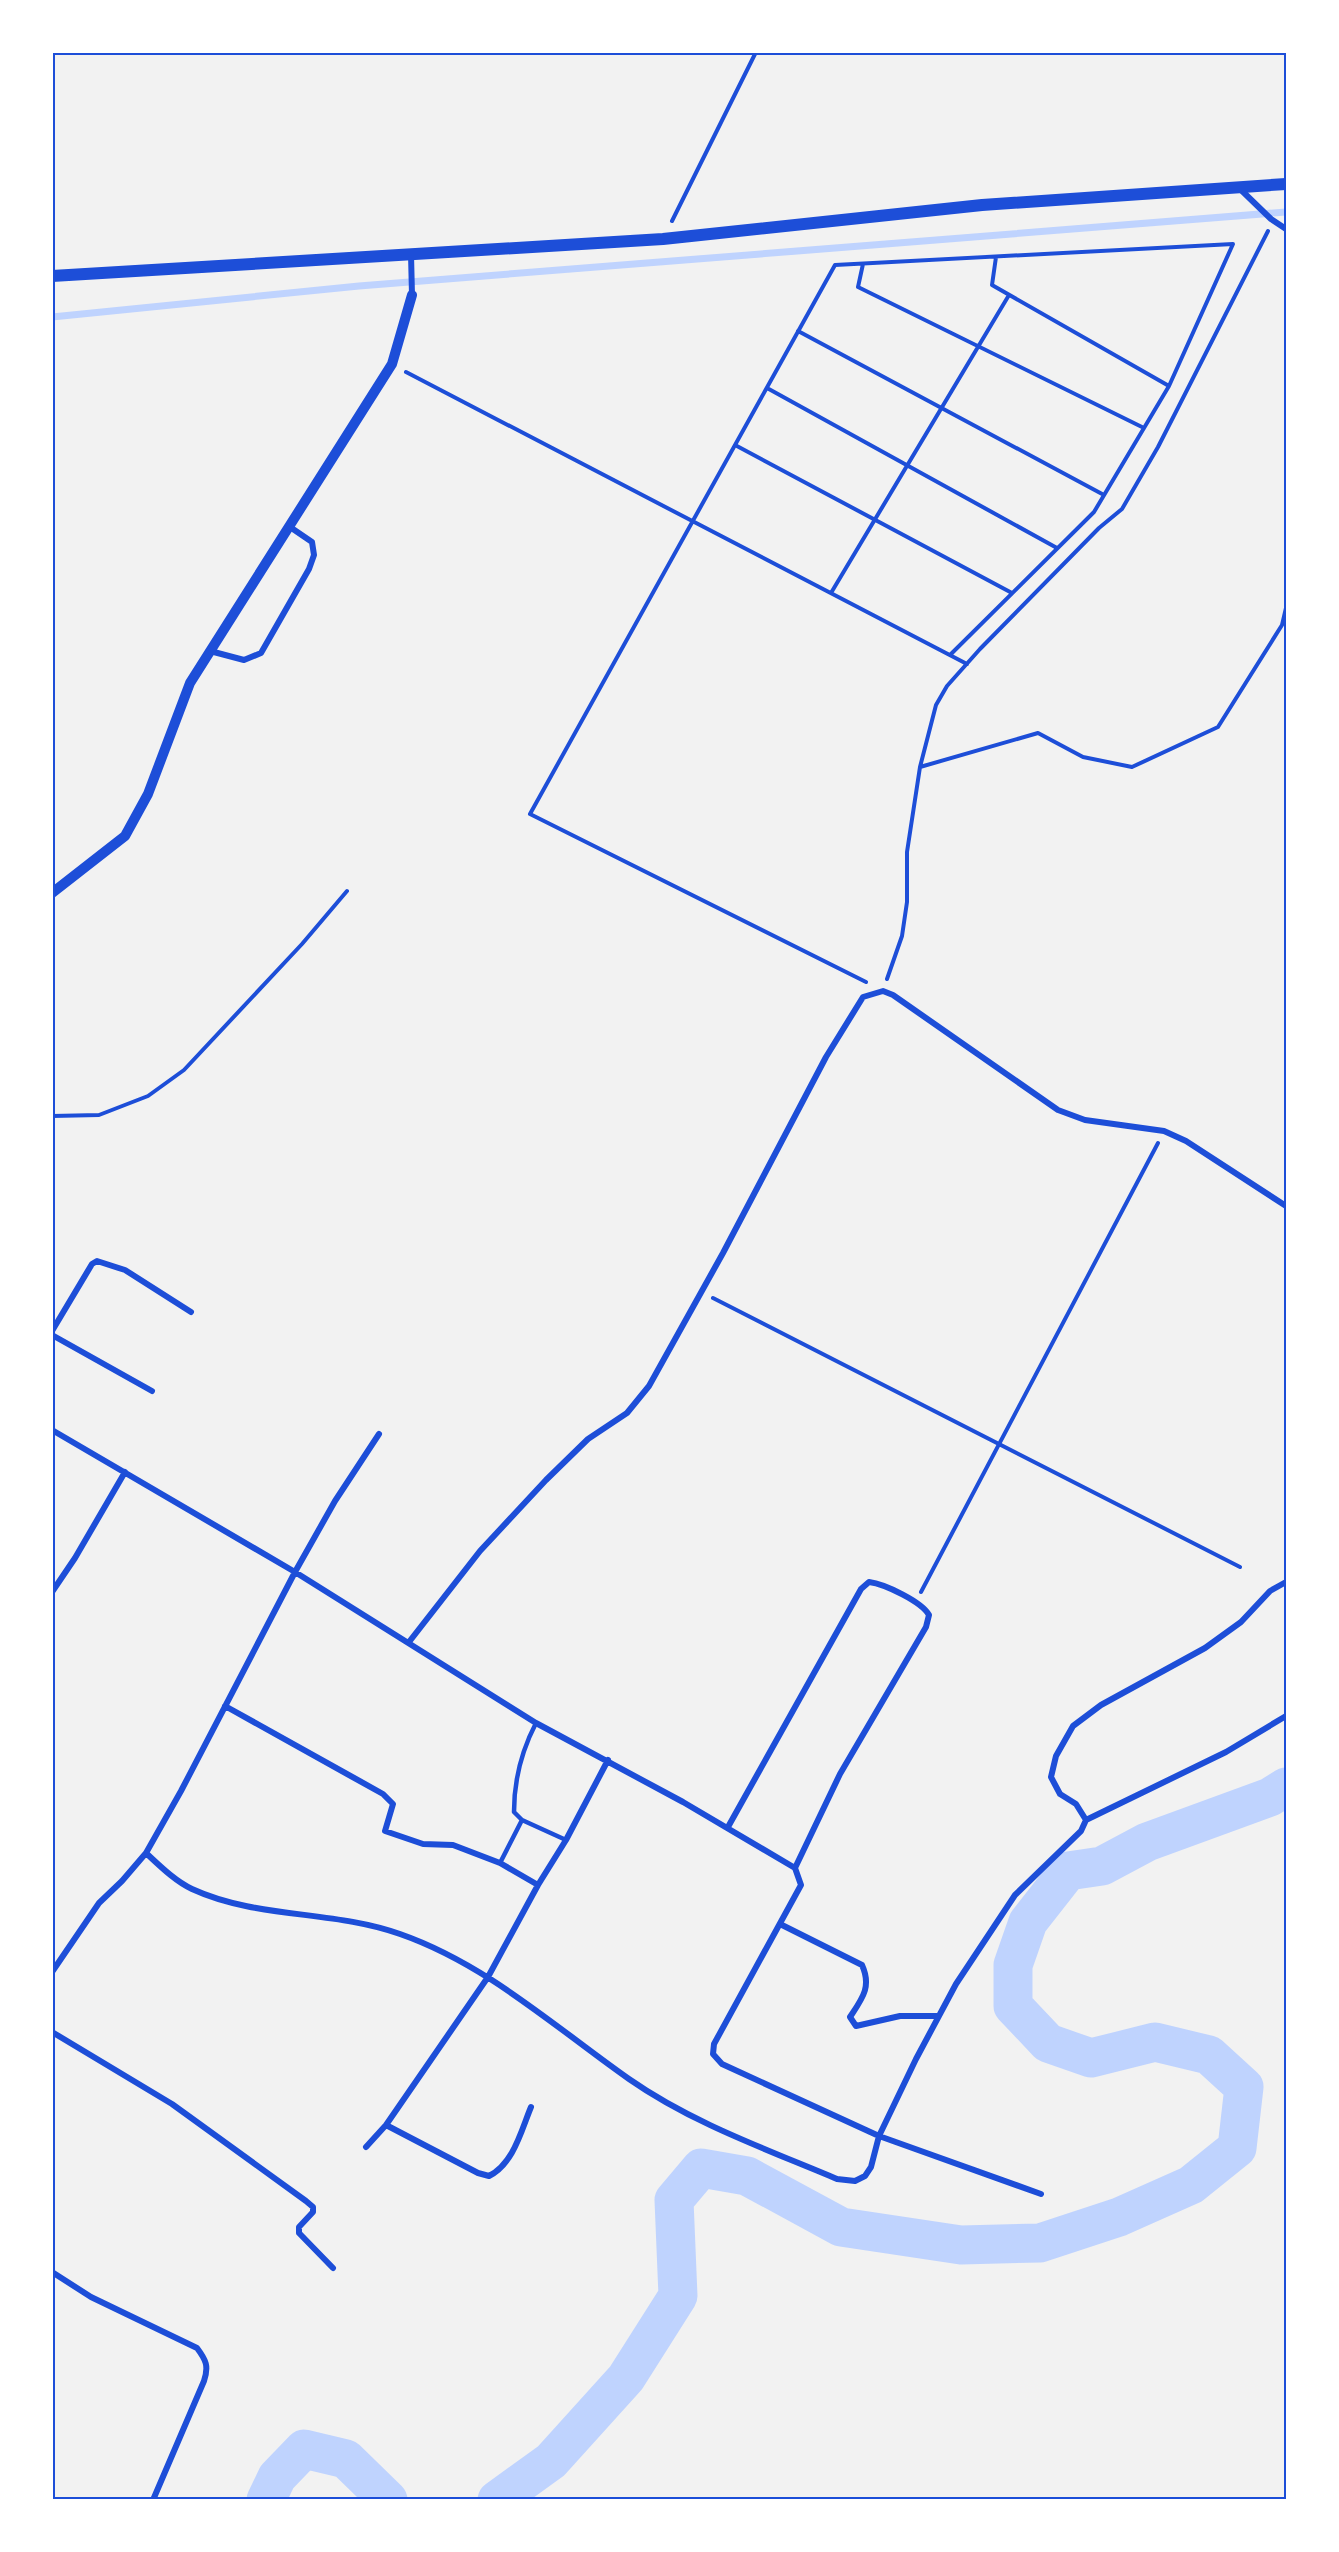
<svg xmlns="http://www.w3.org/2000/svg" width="1339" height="2552" font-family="'DM Sans',sans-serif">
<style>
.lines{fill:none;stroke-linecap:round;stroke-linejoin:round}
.stream{stroke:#bfd3fe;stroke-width:7}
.river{stroke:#bfd3fe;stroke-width:39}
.path{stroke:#1d4ed8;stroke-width:4}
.service{stroke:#1d4ed8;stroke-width:4.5}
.minor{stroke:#1d4ed8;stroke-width:6}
.tertiary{stroke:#1d4ed8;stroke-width:10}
.secondary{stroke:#1d4ed8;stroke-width:12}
.neatline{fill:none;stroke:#1d4ed8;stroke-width:2}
</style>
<rect width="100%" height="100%" fill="#f2f2f2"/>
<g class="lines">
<path class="stream" d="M52,317L359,286L1286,212"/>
<path class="river" d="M266,2500L277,2477L304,2449L346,2459L388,2500
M497,2500L551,2461L626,2378L678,2296L674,2200L701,2168L747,2176L841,2227L961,2245L1040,2243L1119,2217L1191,2185L1237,2148L1244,2087L1209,2055L1155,2042L1091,2058L1048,2043L1013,2006V1965L1028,1922L1068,1871L1102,1866L1147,1842L1270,1797L1286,1787"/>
<path class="path" d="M672,221L756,52
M863,264L858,287L1144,428
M798,331L1104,495
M406,372L967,664
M767,388L1057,548
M735,445L1012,593
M831,593L1009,295
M950,655L1094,512L1169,386L992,285L996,257
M920,767L1038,733L1083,757L1132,767L1218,727L1282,625L1286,608
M887,979L902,936L907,902V852L920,767L936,705L947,686L980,649L1099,528L1122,509L1158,447L1268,231
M866,982L530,814L835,265L1233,244L1169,386
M52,1116L99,1115L148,1096L184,1070L302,944L347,891
M713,1298L1240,1567
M921,1592L1158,1143"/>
<path class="service" d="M522,1820L566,1840
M500,1863L522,1820L514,1812C514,1781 522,1750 536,1723"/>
<path class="minor" d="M1239,188L1271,219L1286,229
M411,254L412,295
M210,651L244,660L261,653L309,569L314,555L312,542L290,527
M52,1331L92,1264L97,1261L125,1270L191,1312
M52,1335L152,1391
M52,1430L295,1572L536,1723L683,1802L795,1868L801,1885L714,2044L713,2054L722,2064L879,2136L1041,2194
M52,1592L75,1558L125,1472
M409,1642L480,1551L546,1480L588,1439L627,1413L649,1386L723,1253L826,1057L863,997L883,991L893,995L1058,1110L1085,1120L1164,1131L1186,1141L1286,1206
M225,1706L383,1794L393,1804L385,1831L423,1844L453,1845L500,1863L538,1885
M1086,1820L1226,1752L1286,1716
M728,1827L861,1589L869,1582C885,1584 922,1602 929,1615L926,1627L840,1774L795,1868
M146,1853C160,1866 175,1881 192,1889C257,1919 333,1910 400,1934C486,1964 555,2027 629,2079C692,2123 766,2149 837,2179L855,2181L865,2176L871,2167L879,2136L916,2059L956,1984L1015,1895L1081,1831L1086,1820L1076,1804L1060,1794L1051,1777L1056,1756L1073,1726L1101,1705L1205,1648L1241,1622L1270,1591L1286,1582
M780,1924L862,1965C872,1987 862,1999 850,2017L856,2026L900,2016H938
M52,1972L99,1903L122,1881L146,1853L181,1791L295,1572L335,1501L379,1434
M52,2032L172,2104L306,2201L313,2207V2212L299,2227V2233L333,2268
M386,2125L478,2173L489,2176C514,2163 521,2131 531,2107
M366,2147L386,2125L488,1977L538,1885L566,1840L608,1760
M52,2272L91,2297L197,2348C206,2360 209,2366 204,2381L153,2500"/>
<path class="tertiary" d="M52,893L125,836L148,794L190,683L392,364L412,295"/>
<path class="secondary" d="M52,276L663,239L982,205L1286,184"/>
</g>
<rect width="1339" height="2552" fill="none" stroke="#ffffff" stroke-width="108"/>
<rect x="54" y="54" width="1231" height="2444" class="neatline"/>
</svg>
